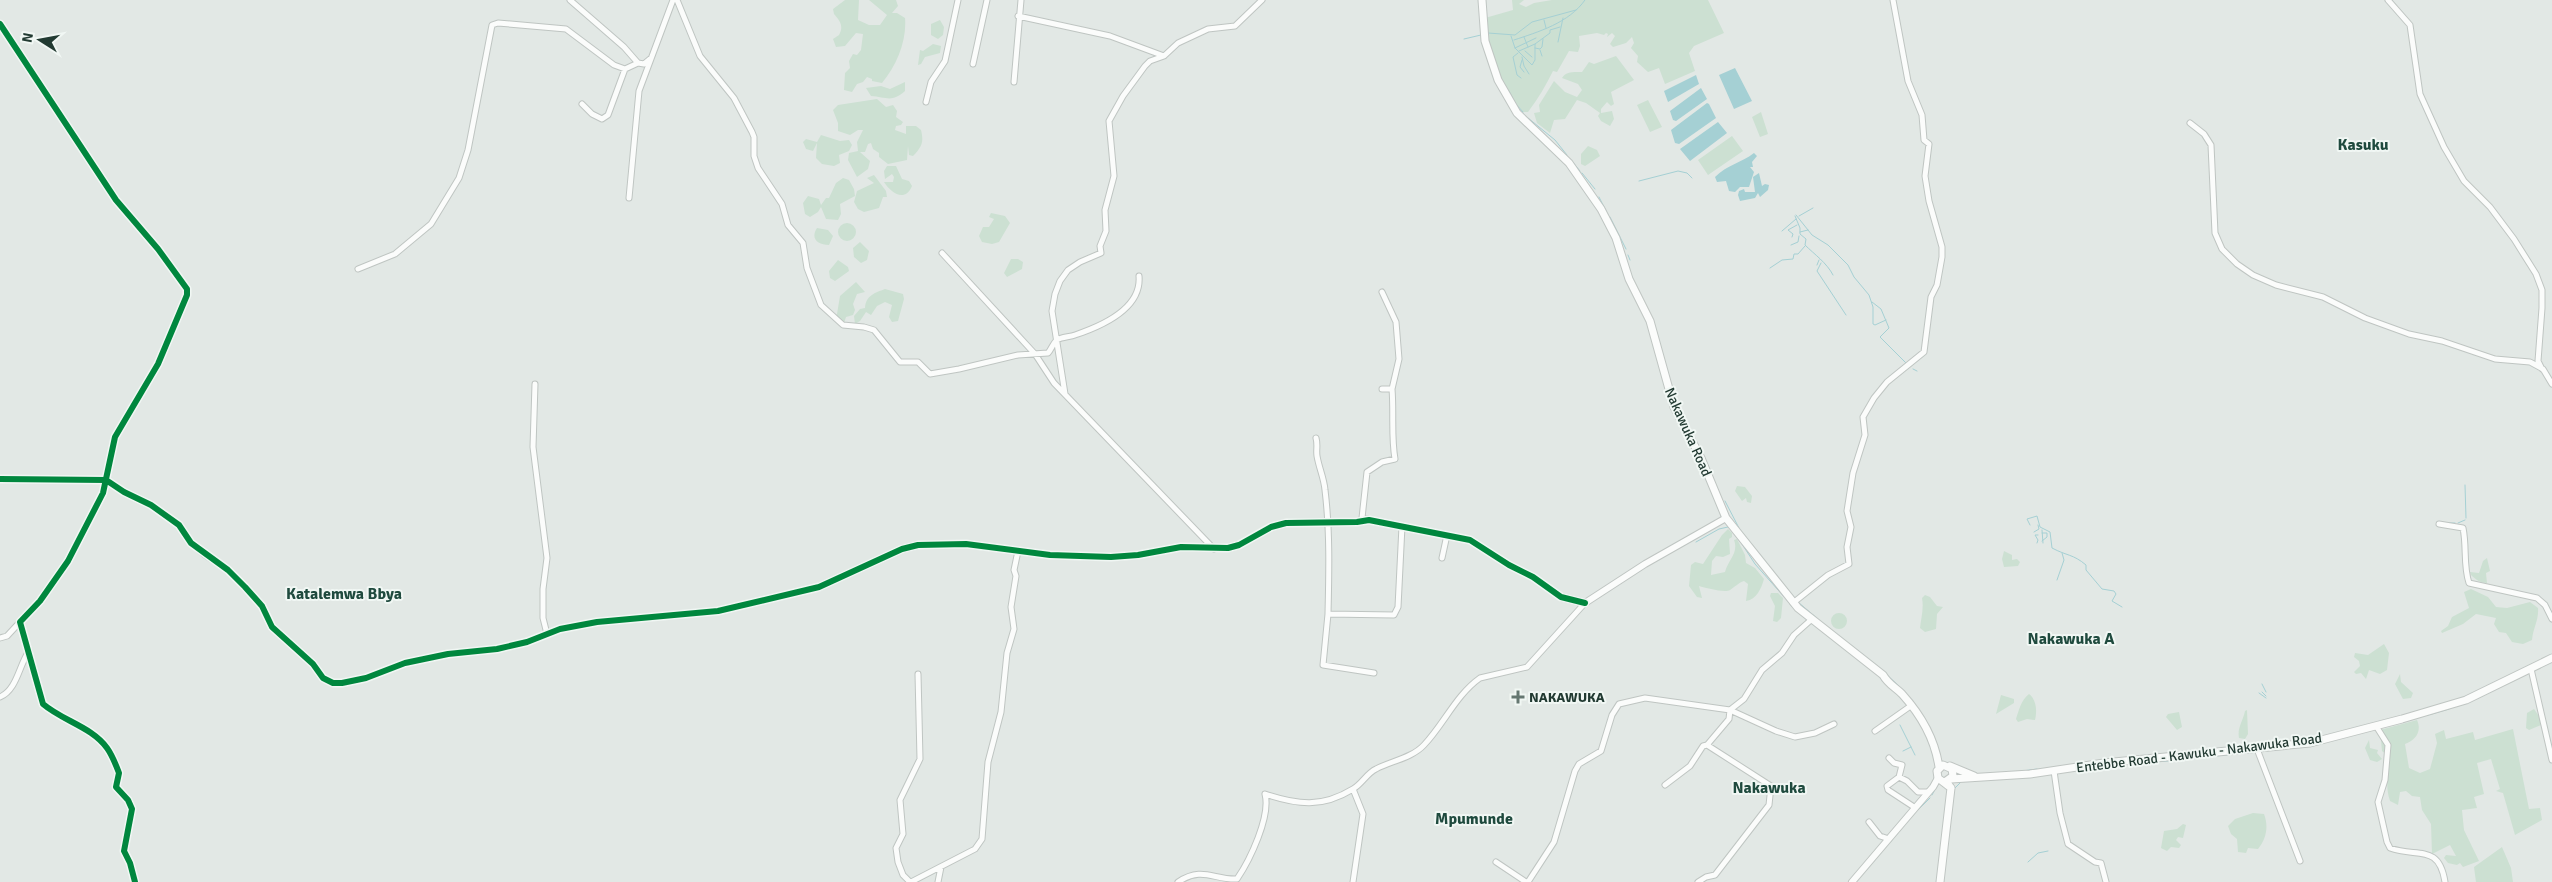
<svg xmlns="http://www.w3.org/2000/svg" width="2552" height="882" font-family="Signika,sans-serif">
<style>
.green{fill:#cce0d2}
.water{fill:#a5d0d4}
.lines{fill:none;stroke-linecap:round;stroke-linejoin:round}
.stream{stroke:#a5d0d4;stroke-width:1}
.minor-casing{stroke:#bfc5c2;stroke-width:7}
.tertiary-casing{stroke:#bfc5c2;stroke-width:8}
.secondary-casing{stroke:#bfc5c2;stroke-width:9}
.minor{stroke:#fbfcfb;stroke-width:5}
.tertiary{stroke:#fbfcfb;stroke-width:6}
.secondary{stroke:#fbfcfb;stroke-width:7}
.cycleway-casing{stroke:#f1f7f4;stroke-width:9}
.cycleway{stroke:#00873e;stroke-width:6}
.poi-dot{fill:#657771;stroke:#f1f7f4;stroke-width:2}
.labels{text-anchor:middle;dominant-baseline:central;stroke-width:4;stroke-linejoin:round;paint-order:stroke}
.street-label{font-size:14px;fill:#223a32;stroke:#f1f7f4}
.poi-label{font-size:14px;font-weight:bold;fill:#223a32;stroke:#f1f7f4;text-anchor:start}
.quarter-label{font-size:16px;font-weight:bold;fill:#1f4a3e;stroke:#f1f7f4}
</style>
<rect width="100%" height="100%" fill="#e2e8e5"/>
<path class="green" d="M845,0H859L858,20L869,25H880L887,15L869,0H896L898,6L892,13H897L905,18C907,40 897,65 882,83L872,81V79L867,77L863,82L857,84L852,92L844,90L845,73L850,68L849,61L853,54L857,55L861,50L863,34L856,33L845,46L836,47L833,39L839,35C844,26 840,21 834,14L833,9Z
M1512,0H1524L1519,4L1526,7L1534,3L1552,0H1708L1724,33L1694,46L1689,53L1695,71L1665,84L1659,68L1648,72L1637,62L1638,56L1631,48L1634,43L1632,37L1626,43L1613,47L1610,44L1615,36L1612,33L1607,37L1608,34L1606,33L1604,35L1597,33L1579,36L1580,46L1578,52L1569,51L1557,72L1553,71C1546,85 1538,99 1528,112H1523C1500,85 1490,53 1485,18L1513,10Z
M940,20L944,27L943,35L938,39L931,35V24Z
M933,44L941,46L940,53L925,57L921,64L918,65L920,50L923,51Z
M1616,56L1634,80L1611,92L1614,104L1611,106L1607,102L1601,109V113L1612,111L1614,119L1610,126L1601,121L1598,116L1600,113L1586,103L1577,100L1565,119L1554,120L1550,133L1537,123L1534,113L1540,112L1539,105L1554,81L1565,92L1577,97L1582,90L1578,84L1562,78C1566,71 1574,72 1582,72L1589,62L1594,64Z
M905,82V91C892,103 886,97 871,96L866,88L881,86L890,89Z
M877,99L886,107L893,105L897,111L896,117L903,122L901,125L896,126L895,130L906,134V126H916L921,130C924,142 922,147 913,156L909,155L908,146L907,160L888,164L879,157V153L873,149L871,143L868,144L865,152H860L870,161L868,169L857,177L848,160L849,153L858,151L857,142L863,130H858L850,135L838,131V123L833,110L838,105Z
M1648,100L1662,127L1650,132L1637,105Z
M1761,112L1768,134L1760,137L1752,117Z
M821,135L840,141L849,140L852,145L849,151L839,155L840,163L834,166L822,164L816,158L817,143L813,151L806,149L803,142L806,139L817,142Z
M1732,136L1743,151L1708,175L1698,160Z
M1588,146L1597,150L1600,156L1585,166L1581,164V154Z
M887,166H896L902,179L909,181L912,186C905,203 891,193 884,182H893L894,177L892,174L885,179L884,171Z
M874,175L886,191L887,197H883L879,208L864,212L858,209L854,202L857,191L874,183L867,178Z
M843,178L849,180L854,189L855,196L840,204L841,214L838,220L826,219L821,207L818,212L810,217L805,214L803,203L808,196L819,199L821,205L826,198H829L836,183Z
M991,213L1005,216L1010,223L999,242L992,244L982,242L979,236L983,227H989L994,219L989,217Z
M838 232a9 9 0 1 1 18 0a9 9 0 1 1-18 0Z
M817,228L828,230L833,236L829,245C818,245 810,239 817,228Z
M860,242L869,251L867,260L861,263L854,257L853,248Z
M1011,259H1018L1023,262L1022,269L1007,277L1004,273Z
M838,260L848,267L849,271L835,281L830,278L829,271Z
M856,282L865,292L857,294L853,304L855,310L853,315L846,317L844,323L836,320L840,296Z
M885,289L903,294L904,299L898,321L892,322L889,317L892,305L885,302L877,306L871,315L866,312L860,321L855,324L854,316L860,309L865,308C866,295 875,293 885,289Z
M1737,486L1745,487L1752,496L1751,503L1747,502L1746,498L1742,501L1735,491Z
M1728,529L1732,533V537L1729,539L1730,554L1723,557L1716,556L1712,561L1711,575L1725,572C1728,560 1739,553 1734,540L1737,539L1745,555L1746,563L1755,568L1764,579C1761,589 1757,599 1746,601L1748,584L1744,581C1738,583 1735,587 1730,590C1725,593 1706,588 1699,586L1702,598L1697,597L1689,586L1691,565L1695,562L1703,564L1722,535Z
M2004,551L2012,555V560L2017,559L2020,562L2018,566L2004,567L2002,559Z
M2487,558L2490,571L2486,573L2487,583C2481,583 2476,580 2471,575L2470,572L2479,573L2483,561Z
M2471,589L2488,597L2496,607L2507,608L2530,602L2538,608C2539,620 2533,628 2532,640L2523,644L2512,642L2506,633L2499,632L2494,624L2496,618L2476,614L2463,624L2442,633L2441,631L2448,626L2452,617L2469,608L2464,592Z
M1771,593H1778L1783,598L1781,618L1777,622L1773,621L1775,606L1770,596Z
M1925,595L1930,597L1937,606L1943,607L1937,614L1936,629L1925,632L1920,628C1921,619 1924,608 1922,598Z
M1831 621a8 8 0 1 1 16 0a8 8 0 1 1-16 0Z
M2384,644L2389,653L2387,670L2380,674L2369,670L2366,679L2361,673L2356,674L2354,672L2360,666L2359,661L2354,657L2355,653L2368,655Z
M2400,674L2401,682L2413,693L2411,698L2403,699L2395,684Z
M2029,694C2037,700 2037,712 2035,720L2027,719L2018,722L2016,719C2019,710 2021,700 2029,694Z
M2001,695L2014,699V703L1996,714Z
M2534,709L2541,719V725L2529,730L2526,728L2527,713Z
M2247,710L2248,734L2245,739L2239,738C2237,728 2243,721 2245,711Z
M2179,712L2182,727L2177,730L2166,717L2168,714Z
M2417,720C2422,731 2416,740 2405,744L2409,768L2420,773L2430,769L2437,743L2435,734L2444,730L2446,739L2473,732L2475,740L2513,729L2529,809L2540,808L2542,820L2515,835L2503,793L2496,791L2500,789L2491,759L2477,763L2484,794L2474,797L2477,808L2462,810L2464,830L2479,861L2463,867L2460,863L2457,865L2448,863L2444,858L2446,855L2456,856L2450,845L2432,854L2431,824L2422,810L2420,797L2412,796L2406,791L2400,792L2398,805L2390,801C2384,784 2390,773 2388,756L2382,751L2380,730Z
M2369,740L2370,748L2378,750L2377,753L2382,759L2377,762L2370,760L2365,748Z
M2253,813L2264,814C2269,827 2266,839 2258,849L2248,848L2246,853L2238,852L2237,839L2231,834L2228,826L2235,819Z
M2183,824L2186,825L2183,838L2178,837L2176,840L2181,845L2179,848L2171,847L2167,851L2161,848L2164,831L2177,829Z
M2502,847L2511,868L2513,882H2476L2474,867Z"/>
<path class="water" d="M1735,68L1752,101L1734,109L1719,75Z
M1696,75L1699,84L1668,102L1664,91Z
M1701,88L1707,99L1676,121L1673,120L1670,111Z
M1707,103L1709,104L1716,118L1679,144L1675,143L1671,130Z
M1718,122L1727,133L1690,161L1680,149Z
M1754,153L1757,156L1752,162L1753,167H1750L1754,172L1749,187H1740L1735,192L1729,191L1726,181L1717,182L1715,177C1727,165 1741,163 1754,153Z
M1759,173L1762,186L1765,184L1769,185L1768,190L1760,197L1758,193L1755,198L1740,201L1738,195L1739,191L1744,189L1745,192H1755L1753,177Z"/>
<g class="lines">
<path class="stream" d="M1544,20L1546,28
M1488,33L1515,35L1532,22L1576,10
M1511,36L1515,48L1532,65L1535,60V44L1550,33V30L1560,27
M1524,37L1528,47
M1464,39L1481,35
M1514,40C1538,32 1569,23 1585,0
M1558,42L1563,18
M1515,48L1536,38
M1535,48L1540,49L1542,47L1543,39
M1540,50L1542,56
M1519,51L1535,44
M1525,51L1532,57
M1518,53L1513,57L1517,75L1521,78
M1522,57L1524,66L1529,74
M1522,60L1520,67L1524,72
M1509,91L1512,97
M1515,103L1523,112
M1528,118L1555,140L1567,155
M1571,160L1580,171
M1582,173L1595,189
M1639,181L1678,171L1687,173L1692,178
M1599,197L1606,211
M1796,215L1812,235L1828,245L1848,265L1854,277L1869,295L1873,307V324L1875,325L1886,320
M1795,216L1800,228V234L1806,239L1805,245C1814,254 1827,263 1833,275
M1799,216L1813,208
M1610,217L1626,249
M1782,231L1796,219
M1800,232L1808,230
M1792,237L1793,234L1788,230L1797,225
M1791,245L1798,242L1799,236
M1628,255L1630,260
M1821,263L1817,271L1846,315
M1817,265L1819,260
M1770,268L1782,260L1793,259L1794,254H1798L1805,246
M1872,302L1881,309L1889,328L1880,337L1906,363
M1913,369L1917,371
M2465,485L2466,518
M1725,501L1739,528
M2448,523H2455
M2458,523L2465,520
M2030,525L2027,519L2037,516L2040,527L2050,532L2052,548C2067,556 2073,554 2086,565V570L2102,589L2114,591L2116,594L2112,601L2122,607
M2042,530L2043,543
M2034,532L2039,529L2038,525
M1740,541L1755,564L1794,608
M2042,541L2047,537V533H2042
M1696,542L1719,529L1728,527
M2037,543L2038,540L2035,535H2038
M2057,580L2064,560L2062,553
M1798,602L1819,620
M1852,646L1876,665
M1887,675L1899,686
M2524,675L2529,673
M2262,684L2266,692
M2262,692L2266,696
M2259,693L2266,698
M2428,715L2449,709
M1900,725L1915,755
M1903,751L1911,747
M2183,760L2250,752
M2156,762L2179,760
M2131,764L2154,762
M2112,767L2123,766
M2091,768L2108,767
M2015,772L2037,769
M1954,789L1961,782
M1932,795L1939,782
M1918,810L1930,798
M2028,862L2038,853L2048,851"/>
<g class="minor-casing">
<path id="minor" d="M570,0L624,47L638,63L644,64L650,59
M677,0L700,56L734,98L752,132L754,137V156L758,168L782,204L788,225L803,243L807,268L821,305L843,325L864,327L874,330L900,362H918L930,374L959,369L1018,355L1048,353C1051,350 1053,343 1057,340C1061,337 1070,337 1075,335C1102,326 1142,309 1139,276
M2388,0L2410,25L2420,94L2444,147L2464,181L2490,207L2514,239L2536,274L2542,290V308L2538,361L2542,369
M1018,16L1110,36L1164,56L1178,43L1208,29L1235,26L1262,0
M0,24L116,200L158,249L187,289V295L158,364L115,437L103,493L68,561L40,601L20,622L43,704C63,721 92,727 107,748C112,755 116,765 119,773L116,787L128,800L132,809L124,851L130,863L135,882
M973,64L987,0
M1014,82L1021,0
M926,102L931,82L945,61L958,0
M582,104L592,114L602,119L608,115L625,69
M2190,123L2204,134L2211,145L2215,233L2222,249L2237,264L2253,275L2276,285L2323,297L2365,318L2409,334L2442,341L2495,359L2530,362L2543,369L2552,384
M629,198L639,91L673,0
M942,253L1035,354L1054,383L1214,549
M358,269L395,254L431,224L459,178L468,150L492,25L498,23L566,29L614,65L625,69L638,63
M1382,292L1396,322L1399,359L1392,389
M535,384L533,447L547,558L543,589V618L547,634
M1065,394L1052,311L1055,294L1060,281L1068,270L1080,262L1101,253L1100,246L1106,231L1105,210L1114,176L1109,121L1123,96L1145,66L1150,61L1164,56
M1316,438C1318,445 1316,450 1317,456C1319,468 1324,478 1325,490C1330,531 1329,572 1328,614L1394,615L1398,607L1402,526
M0,479L106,480L124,492L151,505L179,525L191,543L205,555L228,570L262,606L272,627L313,664L323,678L333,683H342L366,678L405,663L448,654L497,649L527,642L560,629L597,622L718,611L819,587
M1368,519L1362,518L1367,472L1382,462L1395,459C1391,436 1394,413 1392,389H1382
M2439,524L2463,528C2467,547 2463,565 2469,583L2537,598L2545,605L2552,619
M1442,558L1447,535
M1793,603L1828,575L1849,564L1847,547L1851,527L1847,511L1853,473L1865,435L1863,417L1874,398L1887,382L1924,352L1931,297L1937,285L1942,257V247L1929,201L1925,176L1929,144L1924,140L1922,115L1908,81L1893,0
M1328,614L1323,665L1374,673
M0,638L7,636L20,622
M2531,669L2552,760
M0,697C17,690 19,665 29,651
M2376,726L2388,745L2385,780L2378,802L2387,842L2390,848C2417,858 2439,843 2445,882
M1875,731L1912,705
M2257,749L2300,861
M1889,758L1894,763L1902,765L1899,777
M2054,771L2060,813L2068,844L2095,862L2101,863L2106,882
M1665,785L1690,766L1703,746L1707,745L1729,719L1730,710L1744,699L1762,670L1782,653L1794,635L1812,619
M1914,807L1888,790L1887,786L1899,777L1907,781L1918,792H1928
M1869,822L1880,836L1889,839
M1496,862L1526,882
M910,882L903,875L898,862L896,848L903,834L900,800L920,759L918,674
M911,882L975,849L982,839L988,762L1001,712L1007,653L1014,629L1011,607L1016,576L1014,570L1018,551
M938,882L941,867
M1178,882C1203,866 1213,880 1237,879C1250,860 1271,816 1265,794C1298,805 1322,808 1353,789C1362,784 1367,773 1376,769C1391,761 1412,758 1424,745C1444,724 1456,695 1480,678L1527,667L1585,603
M1353,882L1363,814L1353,789
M1528,882L1554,842L1575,771L1579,764L1601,751L1612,715L1619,704L1645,698L1730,710L1776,731L1795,737L1815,733L1834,724
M1698,882L1706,877L1715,875L1769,805L1771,786L1707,745"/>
</g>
<g class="tertiary-casing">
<path id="tertiary" d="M819,587L902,549L918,545L966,544L1050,555L1111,557L1138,555L1181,547L1228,548L1239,545L1271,527L1286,523L1357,522L1369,520L1470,540L1509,565L1533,577L1561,597L1585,603L1645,564L1726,518
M1852,882L1933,787L1938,778"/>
</g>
<g class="secondary-casing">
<path id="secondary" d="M1482,0L1485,41L1498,80L1517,113L1569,163L1601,209L1616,238L1629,279L1650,321L1674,407L1701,458L1726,518L1798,608L1883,675C1888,684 1895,687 1902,694C1921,715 1935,740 1939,767
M1943,765L1952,769L1953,776L1946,781L1951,788L1938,778L1937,771Z
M1950,766L1974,776
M1951,779L2030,774L2104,763L2310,743L2402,719L2466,700L2552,658
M1940,882L1951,788"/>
</g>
<use href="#minor" class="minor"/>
<use href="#tertiary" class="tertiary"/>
<use href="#secondary" class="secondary"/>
<g class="cycleway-casing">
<path id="cycleway" d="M0,24L116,200L158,249L187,289V295L158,364L115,437L103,493L68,561L40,601L20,622L43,704C63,721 92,727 107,748C112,755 116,765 119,773L116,787L128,800L132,809L124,851L130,863L135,882
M0,479L106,480L124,492L151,505L179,525L191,543L228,570L245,587L262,606L272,627L313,664L323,678L333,683H342L366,678L405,663L448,654L497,649L527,642L560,629L597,622L718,611L819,587L902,549L918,545L966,544L1050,555L1111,557L1138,555L1181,547L1228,548L1239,545L1271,527L1286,523L1357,522L1369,520L1470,540L1509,565L1533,577L1561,597L1585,603"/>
</g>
<use href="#cycleway" class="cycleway"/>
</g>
<path class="poi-dot" d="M1515.5 689.5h5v5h5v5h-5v5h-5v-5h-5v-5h5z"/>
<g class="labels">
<g class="street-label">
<text transform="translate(1688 432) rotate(66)">Nakawuka Road</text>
<text transform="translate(2199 753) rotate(-7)">Entebbe Road - Kawuku - Nakawuka Road</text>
</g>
<g class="poi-label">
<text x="1529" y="697">NAKAWUKA</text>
</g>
<g class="quarter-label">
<text x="2363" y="145">Kasuku</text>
<text x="344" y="594">Katalemwa Bbya</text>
<text x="2071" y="639">Nakawuka A</text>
<text x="1769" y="788">Nakawuka</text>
<text x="1474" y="819">Mpumunde</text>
</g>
</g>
<g transform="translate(40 40) rotate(281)" stroke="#f1f7f4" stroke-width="4" paint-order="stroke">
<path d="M0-4L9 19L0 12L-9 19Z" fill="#223a32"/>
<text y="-8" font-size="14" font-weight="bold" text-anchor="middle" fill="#223a32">N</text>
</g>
</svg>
